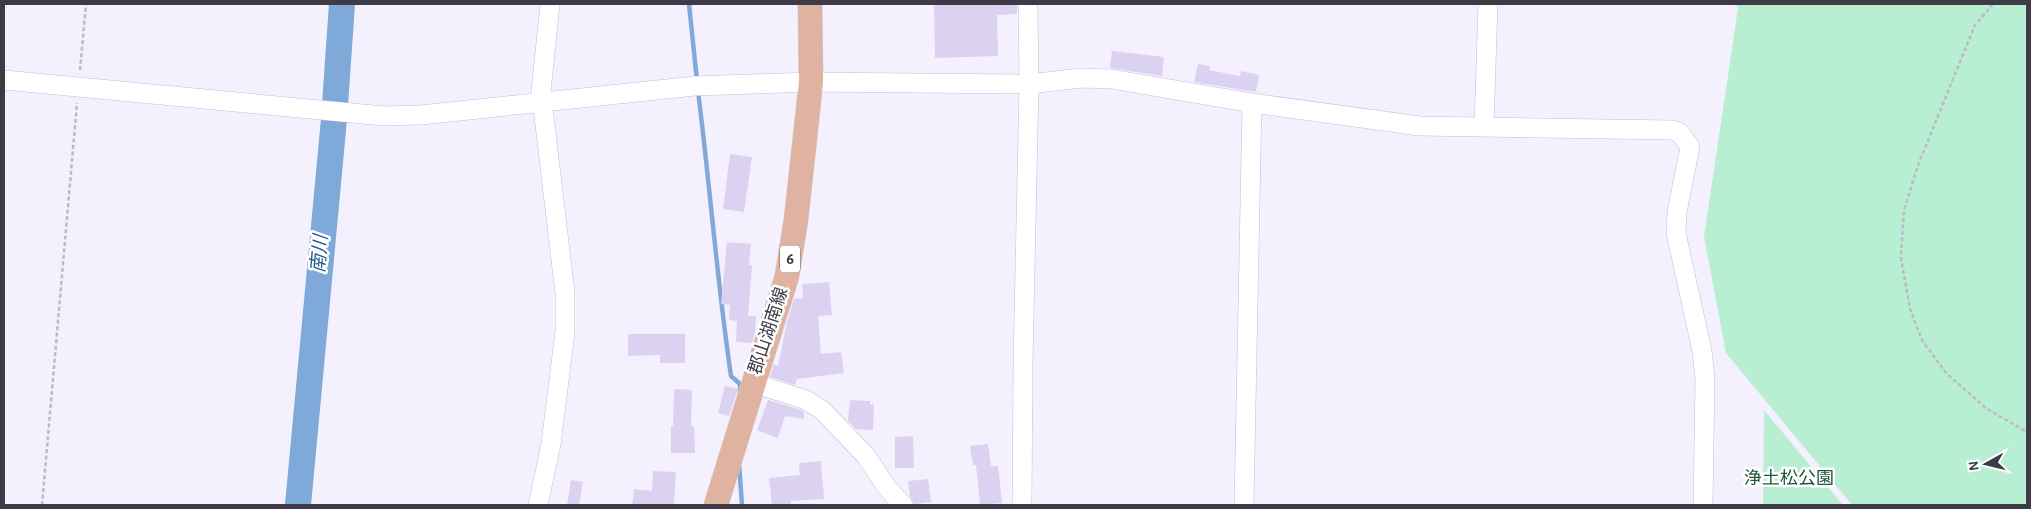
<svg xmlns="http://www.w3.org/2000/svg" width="2031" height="509" font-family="'Alegreya Sans','Noto Sans JP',sans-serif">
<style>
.green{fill:#b8efd3}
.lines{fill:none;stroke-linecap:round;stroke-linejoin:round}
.stream{stroke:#7fa9d8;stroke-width:4.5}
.river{stroke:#7fa9d8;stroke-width:26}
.building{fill:#dbd2f2}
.minor-casing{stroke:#c5bcdc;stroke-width:20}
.major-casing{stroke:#d1d0d3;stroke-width:25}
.path{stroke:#bdb9c6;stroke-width:2.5;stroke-dasharray:4 2.5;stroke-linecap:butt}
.minor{stroke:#fff;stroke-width:19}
.major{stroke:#e0b3a1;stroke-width:24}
.labels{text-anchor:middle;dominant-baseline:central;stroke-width:5;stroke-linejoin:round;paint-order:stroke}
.shield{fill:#fff;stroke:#78757e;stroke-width:1}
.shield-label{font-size:16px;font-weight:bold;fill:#3e3a47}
.street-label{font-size:18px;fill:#3e3a47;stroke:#fff}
.park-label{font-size:18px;fill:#1f533c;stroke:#fff}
.water-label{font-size:19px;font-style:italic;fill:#1f5893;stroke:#fff}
</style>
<rect width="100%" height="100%" fill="#f4f0fe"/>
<path class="green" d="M1735,4H2027V505H1852L1726,353L1704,237L1738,8Z
M1764,410L1843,505H1763Z"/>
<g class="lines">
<path class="stream" d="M689,4L697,81
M698,91C710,186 717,281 731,376L740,384V392
M739,464L742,505"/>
<path class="river" d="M298,505L334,119L342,4"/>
</g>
<path class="building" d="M934,4H1017V14L997,15L998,56L935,58Z
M1112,51L1164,57L1162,76L1110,68Z
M1198,64L1210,66L1209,70L1240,76L1241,71L1259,75L1256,92L1194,82Z
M730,154L752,157L744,212L723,209Z
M727,242L751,244L749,265H752L748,316H756L755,333L752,343L736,342L737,321L729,320L730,305L721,304Z
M829,282L832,315L818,316L821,354L841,352L844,373L797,379L795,385L770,377L774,364L778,366L787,322L794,299L803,298L802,284Z
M628,334H685V363H660V355L628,356Z
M725,386L738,389L729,416L718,413Z
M674,389L692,390L691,426H694L695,453H671V426H673Z
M768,400L801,410L804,412V419L785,416L778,438L757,430Z
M850,400L870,401V404L874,405L873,430L856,429L848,421Z
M913,436L914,468H895V437Z
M988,444L991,466H998L1002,503L980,505L976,465H973L970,446Z
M821,461L824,499L791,501V504L772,505L769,478L800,475L799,463Z
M653,471L676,472L674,505H632L634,489L652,491Z
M928,479L931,502L914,504L910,496L908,481Z
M571,480L583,482L579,505H567Z"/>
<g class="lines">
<g class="minor-casing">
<path id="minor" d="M1028,4L1029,84L1081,78L1111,79L1252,103L1420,126L1673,130L1680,133L1690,147L1677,212L1676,233L1702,351L1705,379L1703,505
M4,80L384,116L421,115L695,86L811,82L1029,84L1023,363L1022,505
M1484,127L1488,4
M753,383L806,400L822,410L866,456L888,489L903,505
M538,505L551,444L565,332V293L541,91L550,4
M1244,505L1252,103"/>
</g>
<g class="major-casing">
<path id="major" d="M716,505L787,276L796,220L811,82L810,4"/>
</g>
<path class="path" d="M1993,4L1975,25L1918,165L1904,210L1901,258L1910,309L1922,340L1946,373L1987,409L2027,432
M80,70L86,4
M42,505L77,103"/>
<use href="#minor" class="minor"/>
<use href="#major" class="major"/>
</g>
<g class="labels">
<rect class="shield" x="780" y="245.5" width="20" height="27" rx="4"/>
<g class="shield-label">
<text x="790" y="259">6</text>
</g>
<g class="street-label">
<text transform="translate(769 331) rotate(-72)">郡山湖南線</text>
</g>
<g class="park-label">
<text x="1789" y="479">浄土松公園</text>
</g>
<g class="water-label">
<text transform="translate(320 254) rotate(-85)">南川</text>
</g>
</g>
<rect width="2031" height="509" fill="none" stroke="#3e3a47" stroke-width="10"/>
<g transform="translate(1986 464) rotate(262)" stroke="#ffffff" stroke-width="4" paint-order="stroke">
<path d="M0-4L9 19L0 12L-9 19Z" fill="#3e3a47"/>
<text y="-8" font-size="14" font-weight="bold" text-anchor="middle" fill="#3e3a47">N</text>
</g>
</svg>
